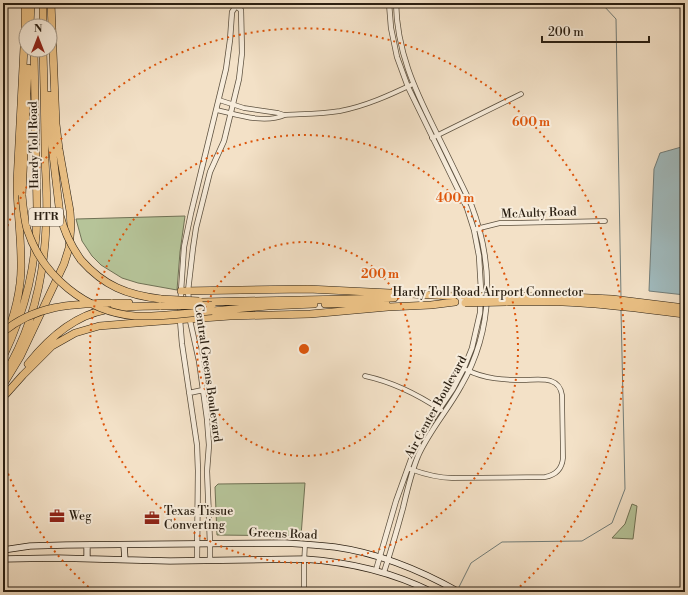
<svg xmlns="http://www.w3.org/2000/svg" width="688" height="595" font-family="'Libre Bodoni',serif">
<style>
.green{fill:#b6c499;stroke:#707256}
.water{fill:#a0bbbf;stroke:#717d7a}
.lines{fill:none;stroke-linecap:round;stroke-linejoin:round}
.stream{stroke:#717d7a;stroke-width:1}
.minor-casing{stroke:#5c503f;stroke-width:5.5}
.tertiary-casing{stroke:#5c503f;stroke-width:6}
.secondary-casing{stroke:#2a1f12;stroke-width:7}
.motorway-casing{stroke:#2a1f12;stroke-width:8}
.minor{stroke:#f7ecdb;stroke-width:4}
.tertiary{stroke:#f7ecdb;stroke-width:4.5}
.secondary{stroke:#f7ecdb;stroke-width:5.5}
.motorway{stroke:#eac084;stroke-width:7}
.motorway-bridge-casing{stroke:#2a1f12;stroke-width:8;stroke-linecap:butt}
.motorway-bridge{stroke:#eac084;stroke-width:7}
.ring{fill:none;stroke:#de560c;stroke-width:2;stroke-dasharray:2 4}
.labels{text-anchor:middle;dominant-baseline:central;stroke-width:4;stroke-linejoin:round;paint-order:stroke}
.shield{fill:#f7ecdb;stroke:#685c4e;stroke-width:1}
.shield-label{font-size:11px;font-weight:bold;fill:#2a1f12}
.street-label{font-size:12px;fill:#2a1f12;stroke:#f7ecdb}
.poi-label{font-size:12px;fill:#2a1f12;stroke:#f7ecdb;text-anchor:start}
.centre{fill:#de560c;stroke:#f7ecdb;stroke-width:2}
.ring-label{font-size:12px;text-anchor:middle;font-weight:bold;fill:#de560c;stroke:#f7ecdb;stroke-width:4;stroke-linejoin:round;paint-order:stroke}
</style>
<rect width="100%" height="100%" fill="#f3e1c7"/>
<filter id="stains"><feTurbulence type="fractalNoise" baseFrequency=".005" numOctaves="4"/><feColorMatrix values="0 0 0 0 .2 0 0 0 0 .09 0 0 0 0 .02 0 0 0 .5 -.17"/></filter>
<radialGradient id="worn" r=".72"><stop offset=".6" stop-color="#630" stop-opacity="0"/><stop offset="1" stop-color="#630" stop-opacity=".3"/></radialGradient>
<path class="green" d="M185,216L180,252L177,290L138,283L122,278L101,265L92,256L82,241L76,219Z
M305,483L301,536L217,535L215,487L218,484Z
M632,504L637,506L633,539L612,538L625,524Z"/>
<path class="water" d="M685,146V295L649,291L654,169L660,153Z"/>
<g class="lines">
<path class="stream" d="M508,3L512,7L603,5L616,19L621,297
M458,589L471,563L502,542L582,541L612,523L625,489L621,310"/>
<g class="minor-casing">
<path id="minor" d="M219,100L244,108L278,113L284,115
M217,110C238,115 264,124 285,115C303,114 322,114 340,111C366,106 390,95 413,84
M432,138L521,94
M476,229L500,223H511L605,221
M365,376C393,382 417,394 441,410
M410,469C424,474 437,478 452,478L545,477C556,475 562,469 563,458L562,395C561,388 557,383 551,381C543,378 531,380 523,380C504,380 485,379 467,370
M304,592V564L305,544"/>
</g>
<g class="tertiary-casing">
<path id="tertiary" d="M189,303L188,291L193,248L196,228L210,172L224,141L239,79L242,53L241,10L236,6
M189,316L199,361L207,419L209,445L207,471L210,543V560
M189,393L203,390
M197,560L198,471L197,445L182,344L180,320L181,291L184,247L191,213L226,69L230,40L232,12L236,6V4
M376,570L396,501L414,451L425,430L453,389L464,368L472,348L480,313L481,290L479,256L474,230L467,208L408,87L397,57L391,28L389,3
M384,572C391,551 397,530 403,508C407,491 411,473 418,456C429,431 448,410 461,386C494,329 494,264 471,204C459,179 447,154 435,130C414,88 397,51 396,3"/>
</g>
<g class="secondary-casing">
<path id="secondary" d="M124,545L125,560
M3,550L30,546L66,545L285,543C302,544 318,545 335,547C378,553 420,570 459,592
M3,559L57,558L170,561L304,559C349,562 392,572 432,592
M87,559V545"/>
</g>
<g class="motorway-casing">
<path id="motorway" d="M43,3V26
M30,26L31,3
M49,95L52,146L60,215
M22,195L28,68
M81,260C104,286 127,295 161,299
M181,291L308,289L453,296
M507,296H550L612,299L685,308
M201,302L394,298
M506,302C531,302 556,301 581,303C616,305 650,310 685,314
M111,303H129
M325,304L386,303
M212,311L268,306L314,304
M3,345C14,318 22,291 21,262C21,235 17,209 17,182L25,28V3
M3,357C26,309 37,263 37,210L34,50
M28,364C48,339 73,316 105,310C124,306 142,306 161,306
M3,377C31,332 44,279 46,226C48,204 46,182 45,159C45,123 44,86 43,50
M3,385L20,357L64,264L69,248L71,226L70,211L59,149L56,124L51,3
M6,394L23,375L52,346L75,333L99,326L148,322L230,316L310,314L388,307L431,305L455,302"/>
</g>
<use href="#minor" class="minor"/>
<use href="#tertiary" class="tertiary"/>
<use href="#secondary" class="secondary"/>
<use href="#motorway" class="motorway"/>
<g class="motorway-bridge-casing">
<path id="motorway-bridge" d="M22,195C23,207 24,218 27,229C42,276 86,312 135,316C161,317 187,313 212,311
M60,215C64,231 71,246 81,260
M464,296H507
M161,299L199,301
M465,303L506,302
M161,306L212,305
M3,332C36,305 71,304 111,303"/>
</g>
<use href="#motorway-bridge" class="motorway-bridge"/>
</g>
<g class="ring">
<circle cx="304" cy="349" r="107"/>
<circle cx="304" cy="349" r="214"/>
<path d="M93 591A321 321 0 0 1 3 461M3 237A321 321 0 1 1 515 591"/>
</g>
<defs>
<g id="office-bare" transform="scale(1.2)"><path d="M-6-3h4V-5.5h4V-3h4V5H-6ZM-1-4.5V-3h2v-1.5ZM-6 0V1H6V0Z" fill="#8f2418" stroke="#f7ecdb" stroke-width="2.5" paint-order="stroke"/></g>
</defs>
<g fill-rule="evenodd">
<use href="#office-bare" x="57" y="516"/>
<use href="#office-bare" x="152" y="518"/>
</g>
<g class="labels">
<rect class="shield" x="29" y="208" width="34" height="18" rx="3"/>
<g class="shield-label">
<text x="46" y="217">HTR</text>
</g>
<g class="street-label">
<text transform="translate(34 145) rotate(-91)">Hardy Toll Road</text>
<text transform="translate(539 213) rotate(-2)">McAulty Road</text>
<text x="488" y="292">Hardy Toll Road Airport Connector</text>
<text transform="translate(208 373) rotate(82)">Central Greens Boulevard</text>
<text transform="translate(436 407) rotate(-61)">Air Center Boulevard</text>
<text transform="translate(283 534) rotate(2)">Greens Road</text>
</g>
<g class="poi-label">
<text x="164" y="511">Texas Tissue<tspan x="164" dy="14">Converting</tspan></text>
<text x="69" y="516">Weg</text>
</g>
</g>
<circle cx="304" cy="349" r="6" class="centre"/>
<g class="ring-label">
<text x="531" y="126">600 m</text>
<text x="455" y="202">400 m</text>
<text x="380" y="278">200 m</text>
</g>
<rect width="688" height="595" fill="none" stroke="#f3e1c7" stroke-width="16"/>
<rect x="4" y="4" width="680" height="587" fill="none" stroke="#2a1f12" stroke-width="2"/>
<rect x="8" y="8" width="672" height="579" fill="none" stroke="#2a1f12"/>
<g transform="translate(38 38)"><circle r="19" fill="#f7ecdb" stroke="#a59a8b"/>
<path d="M0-3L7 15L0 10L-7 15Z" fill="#8f2418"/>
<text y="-6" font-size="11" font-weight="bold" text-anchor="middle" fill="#2a1f12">N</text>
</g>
<path d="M542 36v6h107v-6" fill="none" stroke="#2a1f12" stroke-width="2"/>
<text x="548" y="36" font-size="12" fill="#2a1f12" stroke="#f7ecdb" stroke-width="3" paint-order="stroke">200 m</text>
<rect width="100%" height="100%" filter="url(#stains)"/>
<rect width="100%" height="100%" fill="url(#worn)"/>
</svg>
